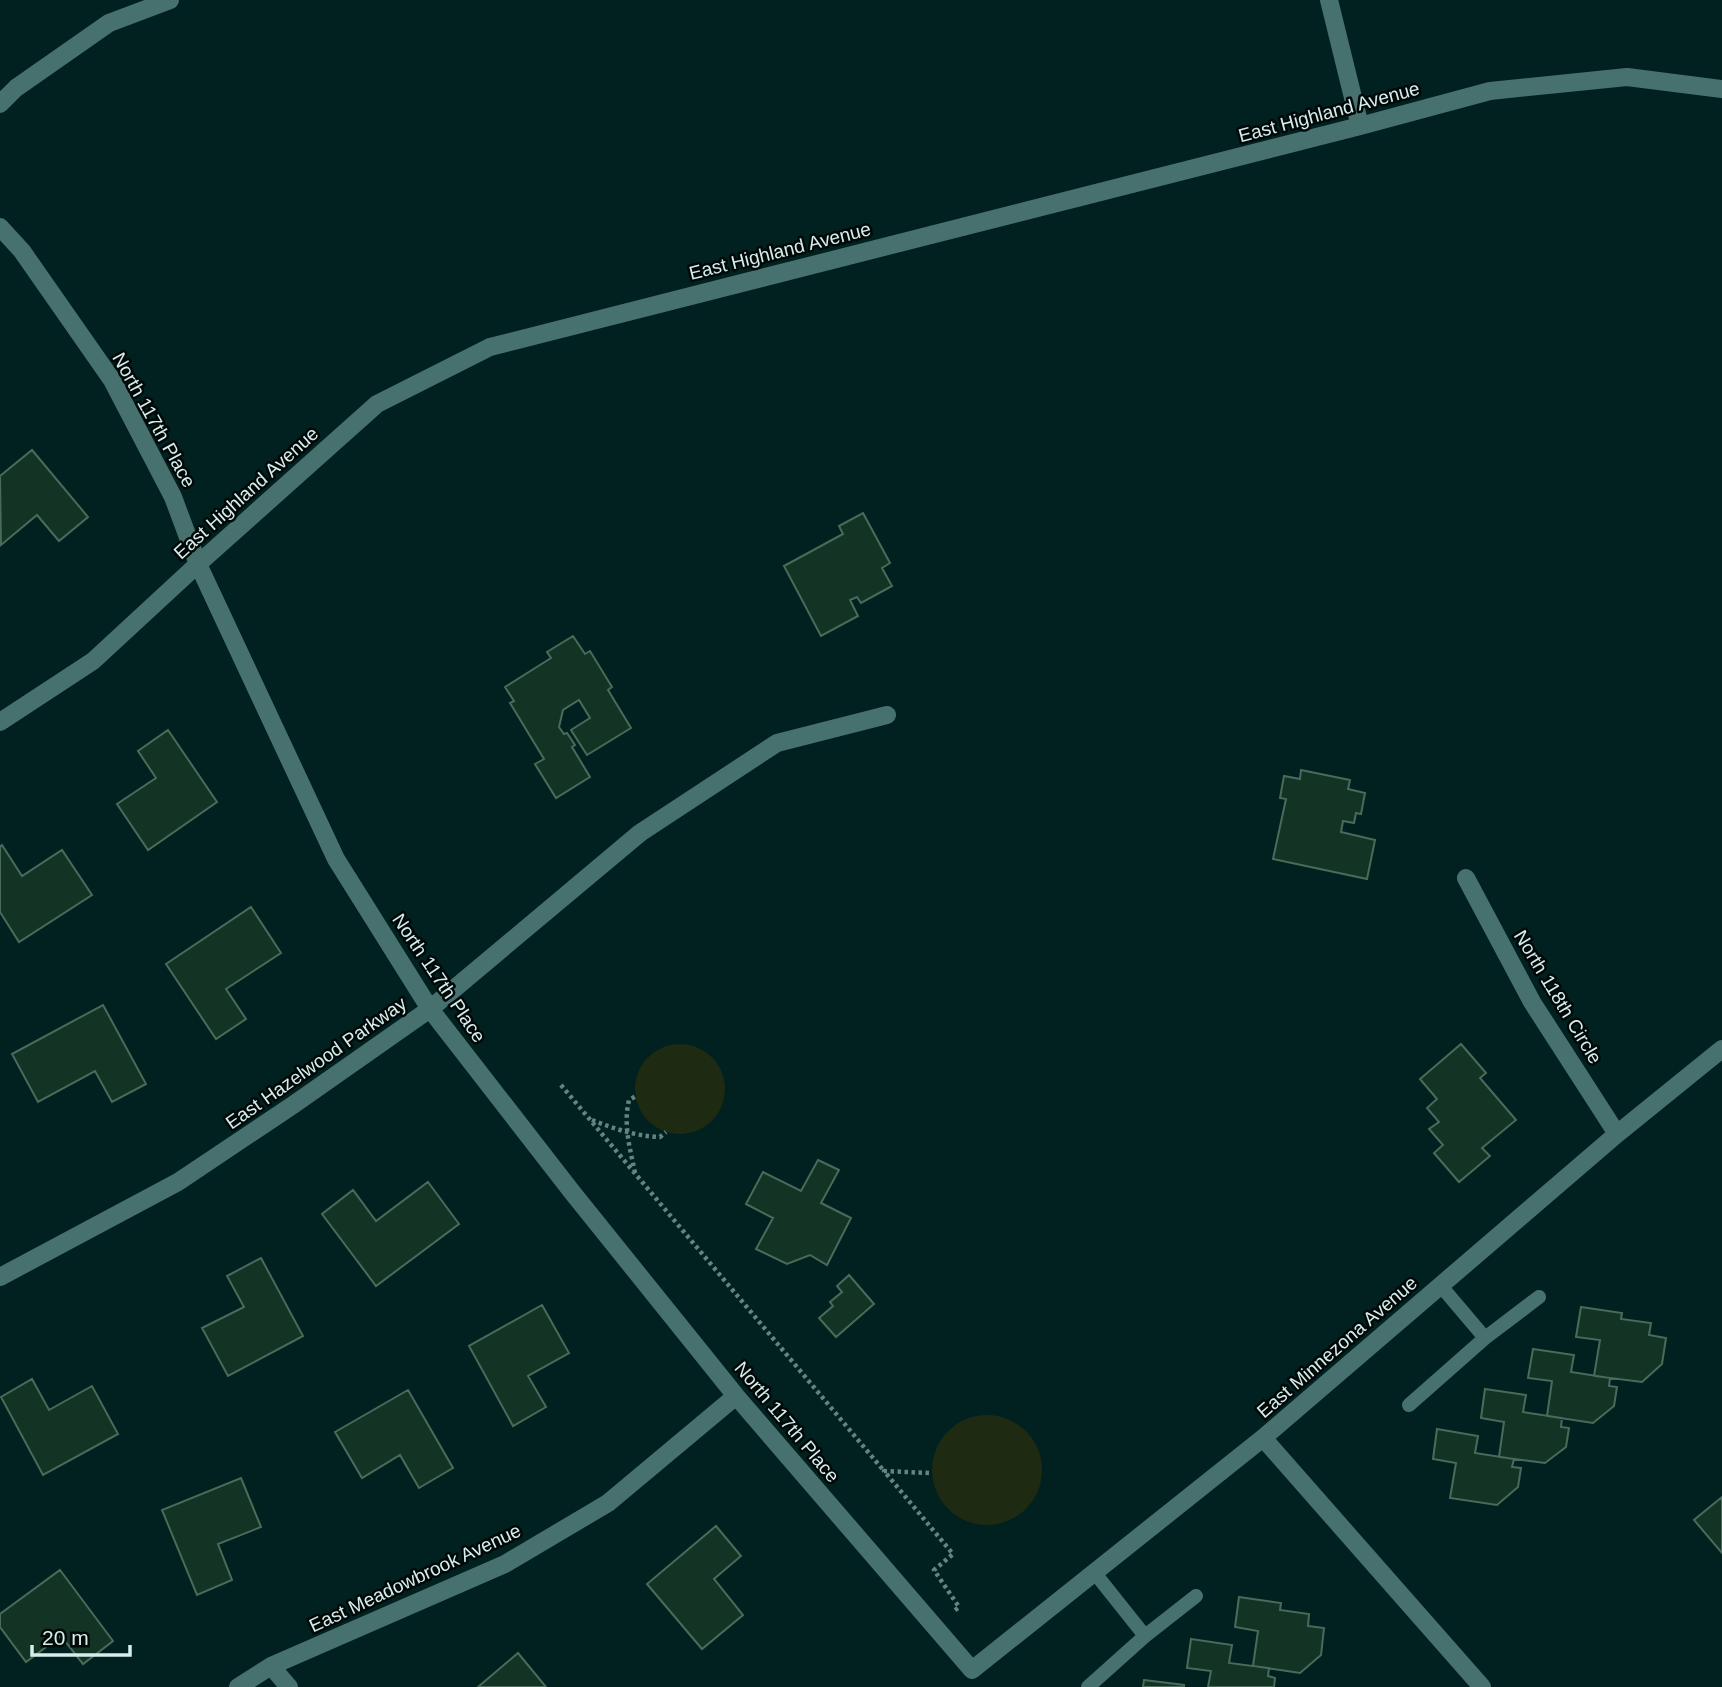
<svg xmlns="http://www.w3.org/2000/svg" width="1722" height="1687" font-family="Helvetica,sans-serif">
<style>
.green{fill:#1e2a11}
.building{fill:#133324;stroke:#4a6b5a;stroke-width:2}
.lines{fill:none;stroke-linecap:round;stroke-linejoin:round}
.path{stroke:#668281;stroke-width:4.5;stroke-dasharray:3.5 3.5;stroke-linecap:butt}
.lane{stroke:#47716f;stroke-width:14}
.street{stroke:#47716f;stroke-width:18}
.labels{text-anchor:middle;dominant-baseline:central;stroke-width:5;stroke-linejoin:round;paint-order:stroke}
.street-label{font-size:19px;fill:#d7edec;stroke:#000908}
</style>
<rect width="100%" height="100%" fill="#002120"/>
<path class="green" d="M635 1089a45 45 0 1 1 90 0a45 45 0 1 1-90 0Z
M932 1470a55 55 0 1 1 110 0a55 55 0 1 1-110 0Z"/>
<path class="building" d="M32,450L88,517L59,541L37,515L1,545L0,476Z
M863,513L890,563L882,568L892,586L861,603L857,597L850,600L858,616L821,636L784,566L843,534L839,526Z
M573,636L585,654L590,651L612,687L608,690L631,728L587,755L571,730L590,718L579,700L563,710L559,727L564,734L567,733L575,745L572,747L590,777L556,798L535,764L544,759L510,703L514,701L505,687L551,658L547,652Z
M168,730L217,802L148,850L117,804L156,778L138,751Z
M1301,770L1350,780L1348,789L1365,793L1361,814L1356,813L1354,823L1343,821L1341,832L1375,840L1367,879L1273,859L1286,799L1280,798L1284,776L1300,779Z
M2,845L22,876L62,850L92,895L19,942L0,912V847Z
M251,907L281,953L226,989L246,1019L216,1039L166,964Z
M103,1005L146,1084L112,1102L95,1071L38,1102L12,1054Z
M1461,1044L1486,1073L1480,1078L1516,1120L1482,1148L1490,1156L1459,1182L1434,1153L1443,1145L1429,1129L1439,1122L1427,1108L1437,1099L1420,1079Z
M818,1160L839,1170L821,1203L851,1218L827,1265L810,1255L787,1264L756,1249L773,1218L746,1204L763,1172L801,1191Z
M428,1182L459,1224L376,1286L322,1214L353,1190L376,1221Z
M261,1258L303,1336L228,1376L202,1328L244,1307L227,1276Z
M849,1275L874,1304L836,1337L819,1318L833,1306L830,1302L842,1292L837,1286Z
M542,1305L569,1353L528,1376L546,1407L513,1426L469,1346Z
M1581,1307L1622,1313L1621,1319L1651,1323L1649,1335L1666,1338L1662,1364L1642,1382L1594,1376L1600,1340L1576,1337Z
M1533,1349L1574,1355L1571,1372L1610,1378L1609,1386L1617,1387L1614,1406L1593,1423L1547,1416L1552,1381L1528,1378Z
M32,1379L49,1410L92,1386L118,1434L43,1475L1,1397Z
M1485,1389L1526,1395L1523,1412L1562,1418L1561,1427L1569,1428L1566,1447L1545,1463L1499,1457L1504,1422L1481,1418Z
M408,1390L453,1468L419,1488L400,1455L362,1478L335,1432Z
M1437,1429L1478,1436L1475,1453L1514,1459L1512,1467L1521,1468L1518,1487L1497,1505L1450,1498L1456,1463L1433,1459Z
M241,1478L261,1527L218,1544L232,1580L197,1595L162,1510Z
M1722,1497V1553L1694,1520Z
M716,1526L741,1556L714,1579L743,1615L702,1649L647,1584Z
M60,1570L113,1641L83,1664L61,1636L26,1662L0,1627V1614Z
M1239,1597L1281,1603L1280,1610L1309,1614L1308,1626L1324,1628L1321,1655L1300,1673L1253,1666L1258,1631L1235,1627Z
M1191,1639L1232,1645L1229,1663L1269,1668L1268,1676L1275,1678L1274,1687H1208L1211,1671L1187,1668Z
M518,1653L546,1687H478Z
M1144,1680L1184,1685V1687H1143Z"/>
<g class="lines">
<path class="path" d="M561,1085L884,1471
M592,1120C615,1129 635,1136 660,1137L666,1132
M635,1173C630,1148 623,1125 629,1100L636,1096
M929,1473L884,1471L953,1554L934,1570L959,1607L954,1611"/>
<path class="lane" d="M1485,1338L1539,1297
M1409,1405L1485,1338L1441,1286
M1145,1636L1196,1596
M1088,1687L1145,1636L1094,1572"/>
<path class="street" d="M1329,0L1360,126
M0,104L16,88L109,23L170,0
M0,227L22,251L112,380L173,497L198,564L336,859L430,1009L572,1192L736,1396L972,1670L1263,1438L1617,1134L1722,1049
M0,722L93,661L198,564L377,404L490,347L1360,126L1490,91L1627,77L1722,89
M1466,878L1532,1002L1617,1134
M0,1277L178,1182L293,1105L430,1009L640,833L777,743L887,715
M1263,1438L1482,1687
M271,1666L289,1687
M238,1687L271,1666L505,1564L608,1503L736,1396"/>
</g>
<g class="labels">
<g class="street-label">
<text transform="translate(1329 112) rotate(-15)">East Highland Avenue</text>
<text transform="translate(780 251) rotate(-14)">East Highland Avenue</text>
<text transform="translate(154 420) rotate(61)">North 117th Place</text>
<text transform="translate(246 493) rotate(-42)">East Highland Avenue</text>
<text transform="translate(439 978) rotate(56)">North 117th Place</text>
<text transform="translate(1558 997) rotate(59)">North 118th Circle</text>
<text transform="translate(316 1063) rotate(-35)">East Hazelwood Parkway</text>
<text transform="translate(1337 1347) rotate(-41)">East Minnezona Avenue</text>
<text transform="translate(787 1422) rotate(50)">North 117th Place</text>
<text transform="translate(415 1578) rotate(-25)">East Meadowbrook Avenue</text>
</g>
</g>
<path d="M32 1645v10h98v-10" fill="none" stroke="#d7edec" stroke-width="3.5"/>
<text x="42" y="1645" font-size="21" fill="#d7edec" stroke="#000908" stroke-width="5" paint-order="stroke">20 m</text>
</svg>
